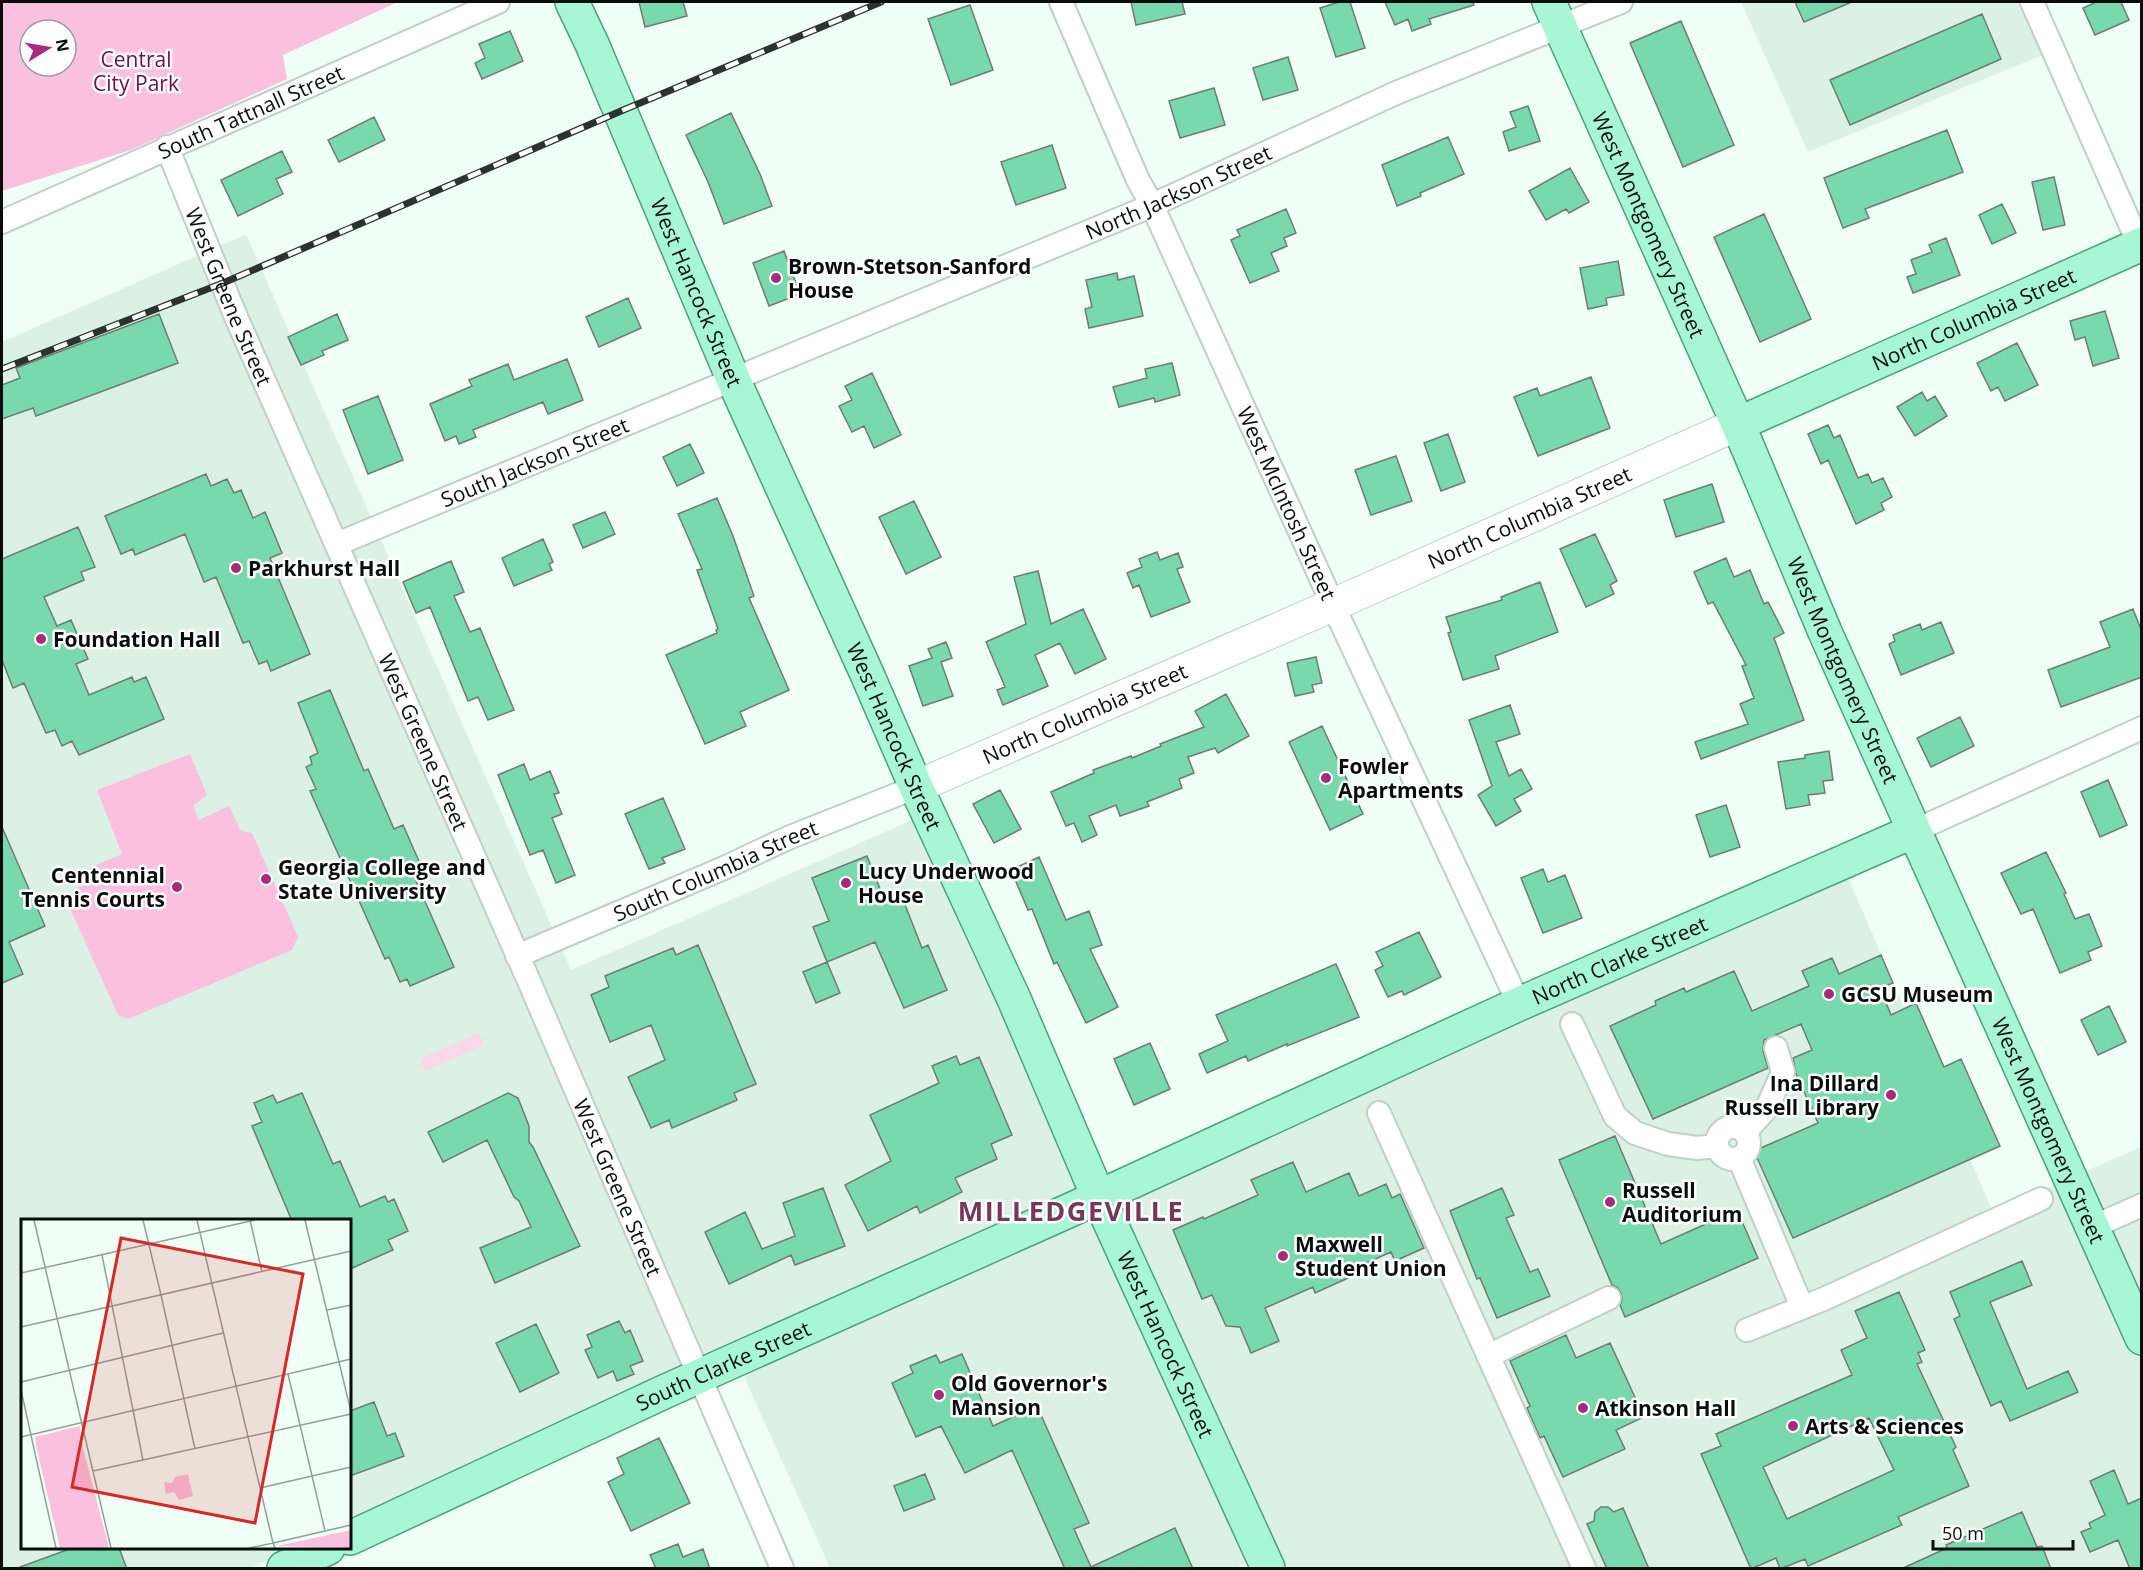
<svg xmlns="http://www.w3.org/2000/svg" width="2143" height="1570" font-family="'Open Sans',sans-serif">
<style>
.built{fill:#dbf1e6}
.green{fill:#fac0de;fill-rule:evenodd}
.water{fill:#fad7e9}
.building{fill:#79d9ae;stroke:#6e7c75;stroke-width:1.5;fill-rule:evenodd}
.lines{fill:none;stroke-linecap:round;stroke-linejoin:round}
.street-casing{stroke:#c0cfc7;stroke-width:26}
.secondary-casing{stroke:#c0cfc7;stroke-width:34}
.primary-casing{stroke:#49a27d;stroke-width:36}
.street{stroke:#fff;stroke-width:22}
.secondary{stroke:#fff;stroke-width:32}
.primary{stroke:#a7f7d6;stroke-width:33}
.rail-casing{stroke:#2b322f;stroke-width:7}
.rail{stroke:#fff;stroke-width:4.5;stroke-dasharray:14;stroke-linecap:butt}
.poi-dot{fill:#a82a7a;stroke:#fff;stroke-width:2}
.labels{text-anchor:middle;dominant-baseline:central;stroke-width:5;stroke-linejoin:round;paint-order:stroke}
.park-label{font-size:21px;fill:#6d0d4c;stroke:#fff}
.street-label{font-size:21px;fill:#090e0c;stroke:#fff}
.poi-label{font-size:21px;font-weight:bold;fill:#090e0c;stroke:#fff;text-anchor:start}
.district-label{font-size:27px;font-weight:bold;letter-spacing:1.5px;fill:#76375b;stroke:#fff}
.inset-road{fill:none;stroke:#939f99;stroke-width:1.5}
.view{fill:#d62828;fill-opacity:0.15;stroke:#d62828;stroke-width:3}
.inset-edge{fill:none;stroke:#090e0c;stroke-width:3}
</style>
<rect width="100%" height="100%" fill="#effff7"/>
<path class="built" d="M1741,2H2022L2045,54L1808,152Z
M246,234L571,970L926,814L1097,1187L1836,850L1993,1212L2141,1147V1568H1267L1261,1557L1235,1568H830L733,1352L350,1523V1220H22V1548H296L250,1568H2V342Z"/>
<path class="green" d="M2,2H398L283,55L287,79L131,150L2,191ZM30,30H66V66H30Z
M190,754L207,795L193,806L199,820L229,806L241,831L252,833L298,937L292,950L128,1019L118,1015L68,904L82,899L74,875L122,854L97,790Z"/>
<path class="water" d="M479,1033L484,1045L425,1071L420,1059Z"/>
<path class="building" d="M639,2H683L687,16L645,27Z
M1131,2H1182L1185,14L1136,25Z
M1339,2H1350L1365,48L1336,57L1320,8Z
M1385,2H1473L1474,5L1429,19L1431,24L1412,31L1408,19L1395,25Z
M1795,2H1852L1804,22Z
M2096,2H2121L2129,20L2095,35L2083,8Z
M970,5L993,70L951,85L928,19Z
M1982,14L2001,59L1850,125L1830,80Z
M1681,21L1734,145L1683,167L1630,43Z
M510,31L523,61L482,79L475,63L485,58L479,44Z
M1288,57L1298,90L1263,100L1253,68Z
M1214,88L1225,125L1180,138L1169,101Z
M1528,106L1540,141L1509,151L1503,132L1516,127L1510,112Z
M731,113L760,174L772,206L724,224L708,182L686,135Z
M374,117L385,140L339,162L328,140Z
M1947,130L1963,172L1865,209L1869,218L1843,228L1824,178Z
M1448,137L1464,174L1420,193L1421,196L1397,206L1382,165Z
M1052,145L1066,188L1016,205L1001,162Z
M282,151L292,172L276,179L283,194L238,216L221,180Z
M1570,168L1589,202L1569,213L1566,209L1546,220L1529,191Z
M2054,177L2065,225L2043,230L2032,182Z
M2002,204L2016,233L1992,244L1979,215Z
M1286,209L1296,233L1284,238L1287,246L1271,253L1279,271L1250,283L1231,240L1240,236L1237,230Z
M1764,214L1811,319L1760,342L1714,237Z
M1946,238L1960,275L1913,293L1907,277L1916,274L1911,260L1932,252L1929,245Z
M784,251L800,294L769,306L753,263Z
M1618,261L1624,295L1606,298L1607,305L1588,309L1580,268Z
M1117,273L1118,280L1134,276L1143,316L1089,328L1085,309L1092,307L1086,280Z
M628,298L641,328L599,347L586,317Z
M2105,311L2119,358L2093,366L2085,337L2075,340L2070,321Z
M159,314L178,363L36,416L33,408L2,419V385L20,378L16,368Z
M337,314L348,340L322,351L324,355L301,365L288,337Z
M2017,343L2038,385L2005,401L1998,387L1991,391L1977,363Z
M567,359L583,400L548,414L543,402L473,430L476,437L459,444L456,436L445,441L430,404L472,386L469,380L508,364L514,380Z
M1172,363L1180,395L1155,402L1154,398L1119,407L1113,387L1147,378L1145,369Z
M872,373L901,435L874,448L864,426L852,432L839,406L852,400L845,386Z
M1591,377L1610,428L1538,456L1514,397L1537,388L1540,396Z
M1922,392L1927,401L1935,396L1947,416L1915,436L1897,407Z
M378,396L403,460L368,474L343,410Z
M1828,425L1834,438L1840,435L1858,478L1868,474L1872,483L1883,478L1892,497L1881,503L1884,510L1856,524L1828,460L1821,464L1808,434Z
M1448,434L1465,482L1441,491L1424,443Z
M690,444L704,473L677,486L663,457Z
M1396,456L1412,501L1371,515L1355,470Z
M206,474L211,486L227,479L234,493L241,490L253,518L265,512L282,553L270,558L310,654L271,671L267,661L259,664L249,641L243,643L216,577L204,582L185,534L135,555L133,549L121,554L105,516Z
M1712,484L1724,522L1676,537L1664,500Z
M717,498L733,536L754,596L749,598L789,690L740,712L746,726L705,744L666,655L717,633L716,630L718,629L697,570L702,569L678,514Z
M914,501L941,557L906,574L879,517Z
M605,512L615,534L583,548L573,525Z
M78,527L95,567L81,572L84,580L44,597L57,626L71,620L88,659L76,664L89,695L132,677L134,682L146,677L164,719L79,755L72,741L62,746L55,730L46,733L24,683L13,688L2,660V559Z
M1595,534L1617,581L1610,585L1614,594L1586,607L1560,549Z
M543,539L553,562L549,564L552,570L514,586L502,558Z
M1157,552L1160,560L1178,553L1183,567L1177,569L1190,602L1151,617L1139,585L1133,588L1127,573L1142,567L1139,559Z
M1726,558L1734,577L1750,570L1764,604L1768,602L1784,633L1774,638L1804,720L1701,759L1695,742L1748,724L1740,704L1754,698L1742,666L1746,665L1713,602L1708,604L1694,572Z
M451,561L464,592L454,596L470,632L480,628L514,710L488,720L478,697L468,701L430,607L416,613L403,582Z
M1038,571L1051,624L1083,609L1106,659L1075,674L1060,643L1035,655L1048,686L1003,705L997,690L1005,687L986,642L1026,624L1014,577Z
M1540,582L1558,632L1495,656L1499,669L1463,680L1448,633L1451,632L1446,617L1502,600L1501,597Z
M2133,609L2142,632V677L2061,707L2048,670L2110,647L2100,622Z
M1941,622L1954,653L1901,675L1889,644L1895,641L1893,635L1920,624L1922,630Z
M946,642L952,658L941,662L953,696L923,706L909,666L932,658L928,649Z
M1316,657L1322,683L1312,685L1314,692L1295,696L1287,663Z
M330,690L364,771L368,769L394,829L403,825L422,868L412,872L454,967L410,986L407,979L400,982L389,957L385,959L310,791L316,789L306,767L312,764L310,757L318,753L298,703Z
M1226,694L1249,736L1218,753L1215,748L1188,757L1194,773L1179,779L1182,788L1147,802L1149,806L1120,816L1116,805L1089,816L1097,835L1082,842L1074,823L1066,826L1051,792L1094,773L1093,770L1131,756L1132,758L1161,746L1160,744L1204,727L1195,711Z
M1510,705L1520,734L1496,742L1509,776L1521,769L1532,789L1514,799L1521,811L1496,826L1478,795L1492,786L1469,720Z
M1960,717L1974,746L1931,767L1917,738Z
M1322,726L1363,814L1330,830L1289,742Z
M1829,751L1833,780L1823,781L1825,793L1808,795L1810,805L1786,809L1778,762L1805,758V755Z
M524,764L530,780L550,771L559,793L554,794L562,814L552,818L575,875L556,883L543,850L530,855L498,775Z
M2108,780L2127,825L2100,837L2081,792Z
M1000,790L1021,829L994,843L973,804Z
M663,798L685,849L662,858L665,863L649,869L625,814Z
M1726,805L1740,847L1710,857L1696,815Z
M2,827L45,926L9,942L23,974L2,983Z
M2046,852L2066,893L2064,894L2075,919L2089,914L2102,946L2088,952L2091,960L2060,973L2033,909L2021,914L2001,873Z
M867,856L884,899L900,892L922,948L928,945L947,990L904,1008L875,942L827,962L813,927L829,921L812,878Z
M1039,857L1066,920L1089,911L1102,945L1090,949L1118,1007L1086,1023L1057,962L1054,964L1032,909L1028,910L1011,870Z
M1543,869L1548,882L1565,875L1582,918L1543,933L1521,878Z
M1419,932L1441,977L1404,995L1402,991L1388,997L1375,970L1383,966L1376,952Z
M698,945L756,1084L734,1093L737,1100L672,1128L669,1120L651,1128L628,1077L665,1060L651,1025L610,1042L591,995L609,987L605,976L673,948L676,955Z
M1881,955L1893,983L1880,988L1891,1015L1916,1003L1944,1067L1961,1059L2000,1146L1793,1238L1754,1151L1818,1123L1796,1074L1793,1058L1812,1050L1801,1024L1764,1040L1763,1051L1768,1068L1653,1119L1610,1026L1656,1005L1655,1001L1684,988L1686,992L1734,971L1752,1011L1809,986L1802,971L1832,958L1839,974Z
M827,962L840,993L816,1003L803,972Z
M1336,964L1359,1017L1287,1046V1044L1248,1061L1246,1056L1207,1073L1199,1054L1228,1041L1216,1015Z
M2109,1006L2126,1042L2098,1055L2081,1020Z
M1150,1043L1170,1089L1134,1105L1114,1059Z
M956,1056L960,1065L979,1057L1012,1135L991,1144L997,1159L955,1178L962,1192L920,1213L917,1206L868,1231L845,1185L891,1161L870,1115L939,1083L932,1066Z
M302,1093L333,1164L340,1161L360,1207L385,1196L388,1202L394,1199L408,1231L388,1240L393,1250L350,1269V1221H292L252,1126L262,1122L254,1103L273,1095L277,1103Z
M508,1093L518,1098L529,1126V1142L533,1147L580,1246L495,1283L480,1248L531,1227L519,1201L514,1197L487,1140L443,1162L428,1132Z
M1615,1136L1661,1244L1737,1210L1758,1258L1625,1317L1620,1305L1622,1300L1621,1293L1617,1287L1612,1285L1559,1160Z
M1293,1162L1306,1192L1349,1173L1359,1196L1386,1184L1392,1198L1400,1194L1424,1248L1395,1261L1391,1252L1355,1268L1357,1274L1315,1293L1313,1287L1265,1308L1279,1341L1251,1353L1240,1327L1226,1326L1212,1295L1202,1299L1173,1230L1203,1217L1204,1219L1258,1195L1251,1180Z
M823,1188L845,1246L795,1265L791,1255L729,1284L705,1232L745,1212L762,1249L795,1236L783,1203Z
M1502,1188L1514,1215L1506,1218L1530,1272L1538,1269L1550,1296L1497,1318L1480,1278L1477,1279L1450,1211Z
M2022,1261L2032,1285L1990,1302L2027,1389L2068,1371L2078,1392L2010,1421L2001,1401L1991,1406L1954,1319L1960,1316L1950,1292Z
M1899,1292L1925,1350L1918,1353L1922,1362L1917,1364L1956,1447L1953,1450L1969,1486L1898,1517L1902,1525L1808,1566L1805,1559L1780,1569L1776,1558L1751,1569L1701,1454L1721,1446L1716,1434L1852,1375L1841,1350L1867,1338L1855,1311ZM1869,1418L1894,1470L1787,1519L1763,1467Z
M619,1321L625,1333L630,1330L643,1361L630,1366L634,1374L617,1381L613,1371L598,1378L585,1350L592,1347L587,1335Z
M536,1324L559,1373L520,1392L496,1343Z
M1566,1335L1576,1358L1610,1343L1644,1417L1616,1430L1625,1449L1563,1477L1544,1436L1540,1438L1527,1408L1530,1406L1510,1361Z
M962,1354L993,1426L1037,1406L1089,1523L1074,1529L1091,1567L1175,1528L1193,1569H1065L1012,1450L965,1473L941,1426L916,1437L892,1383L913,1373L910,1366L936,1355L940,1363Z
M374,1402L387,1436L395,1433L404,1456L350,1476V1411Z
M659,1438L690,1503L631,1531L608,1482L624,1474L617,1458Z
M2114,1470L2128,1504L2142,1498V1569H2130L2118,1540L2090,1552L2081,1532L2091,1528L2089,1523L2105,1515L2090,1481Z
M925,1474L935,1499L904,1511L894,1486Z
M1601,1507H1608L1614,1512L1623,1508L1649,1569H1607L1587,1524L1594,1521L1595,1512Z
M2022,1512L2037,1547L2042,1546L2051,1569H1901L1947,1548L1946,1545Z
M678,1544L683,1557L703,1549L710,1569H656L650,1555Z
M72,1548H119L127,1569H20V1567Z"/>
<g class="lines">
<g class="street-casing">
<g id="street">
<path id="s1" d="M1061,2L1138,180L1152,205L1333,605L1519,1004"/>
<path d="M2032,2L2142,251"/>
<path id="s2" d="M167,147L236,317L528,979L782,1568"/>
<path id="s3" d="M2,222L498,2"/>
<path id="s4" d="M337,544L1146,208L1396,93L1621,2"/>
<path d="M1914,831L2142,728"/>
<path id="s5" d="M517,956L724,868L788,838L916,787"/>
<path d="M1572,1024L1615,1116L1635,1133L1668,1144L1697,1148L1717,1146"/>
<path d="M1379,1113L1584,1568"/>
<circle cx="1733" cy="1143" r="16"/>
<path d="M1745,1132L1767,1108L1783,1072L1776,1048"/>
<path d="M1739,1158L1802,1307"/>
<path d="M2093,1227L2142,1205"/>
<path d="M1747,1330L1826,1298L2041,1199"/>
<path d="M1488,1356L1609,1298"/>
</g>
</g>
<g class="secondary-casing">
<g id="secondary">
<path id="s6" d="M916,787L1333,605L1738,424"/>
</g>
</g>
<g class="primary-casing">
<g id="primary">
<path id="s7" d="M572,2L592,44L734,381L867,674L916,787L1014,999L1098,1196L1268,1568"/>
<path id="s8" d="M1549,2L1738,424L1825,632L2142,1338"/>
<path id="s9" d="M1738,424L2142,244"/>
<path id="s10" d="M350,1538L666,1391L1068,1211L1519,1004L1914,831"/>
<path d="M284,1568L328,1548"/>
</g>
</g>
<use href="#street" class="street"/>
<use href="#secondary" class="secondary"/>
<use href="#primary" class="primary"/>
<g class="rail-casing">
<path id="rail" d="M2,369L223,283L621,111L881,2"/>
</g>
<use href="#rail" class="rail"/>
</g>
<g class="poi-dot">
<circle cx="776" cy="278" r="6"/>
<circle cx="236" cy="568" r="6"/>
<circle cx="41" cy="639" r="6"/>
<circle cx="1326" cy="778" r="6"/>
<circle cx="266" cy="879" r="6"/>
<circle cx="846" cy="883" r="6"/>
<circle cx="177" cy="887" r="6"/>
<circle cx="1829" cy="994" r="6"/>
<circle cx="1891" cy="1095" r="6"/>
<circle cx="1610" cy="1202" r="6"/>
<circle cx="1283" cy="1256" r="6"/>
<circle cx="939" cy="1395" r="6"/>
<circle cx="1583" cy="1408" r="6"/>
<circle cx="1793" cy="1426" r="6"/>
</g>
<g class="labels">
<g class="park-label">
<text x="136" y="59">Central<tspan x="136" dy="24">City Park</tspan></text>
</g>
<g class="street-label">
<text stroke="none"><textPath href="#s3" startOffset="272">South Tattnall Street</textPath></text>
<text stroke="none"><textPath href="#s4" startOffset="912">North Jackson Street</textPath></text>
<text stroke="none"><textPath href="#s8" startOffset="244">West Montgomery Street</textPath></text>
<text stroke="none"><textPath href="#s7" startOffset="316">West Hancock Street</textPath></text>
<text stroke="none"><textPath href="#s2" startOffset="162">West Greene Street</textPath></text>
<text stroke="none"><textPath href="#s9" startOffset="258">North Columbia Street</textPath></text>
<text stroke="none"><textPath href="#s4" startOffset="214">South Jackson Street</textPath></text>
<text stroke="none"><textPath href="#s1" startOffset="550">West McIntosh Street</textPath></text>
<text stroke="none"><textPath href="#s6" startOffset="670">North Columbia Street</textPath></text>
<text stroke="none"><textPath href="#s8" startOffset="730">West Montgomery Street</textPath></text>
<text stroke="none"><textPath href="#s6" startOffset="184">North Columbia Street</textPath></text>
<text stroke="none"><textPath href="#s7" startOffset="802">West Hancock Street</textPath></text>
<text stroke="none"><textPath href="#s2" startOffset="648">West Greene Street</textPath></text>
<text stroke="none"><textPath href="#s5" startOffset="216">South Columbia Street</textPath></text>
<text stroke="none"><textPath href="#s10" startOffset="1395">North Clarke Street</textPath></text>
<text stroke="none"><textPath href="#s8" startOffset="1234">West Montgomery Street</textPath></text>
<text stroke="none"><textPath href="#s2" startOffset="1134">West Greene Street</textPath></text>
<text stroke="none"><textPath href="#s7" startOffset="1468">West Hancock Street</textPath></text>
<text stroke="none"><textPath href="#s10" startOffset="411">South Clarke Street</textPath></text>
</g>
<g class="poi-label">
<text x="788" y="266">Brown-Stetson-Sanford<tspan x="788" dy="24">House</tspan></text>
<text x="248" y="568">Parkhurst Hall</text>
<text x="53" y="639">Foundation Hall</text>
<text x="1338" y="766">Fowler<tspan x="1338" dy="24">Apartments</tspan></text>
<text x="278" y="867">Georgia College and<tspan x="278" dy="24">State University</tspan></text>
<text x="858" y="871">Lucy Underwood<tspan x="858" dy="24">House</tspan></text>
<text x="165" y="875" text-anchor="end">Centennial<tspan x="165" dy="24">Tennis Courts</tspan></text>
<text x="1841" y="994">GCSU Museum</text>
<text x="1879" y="1083" text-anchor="end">Ina Dillard<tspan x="1879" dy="24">Russell Library</tspan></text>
<text x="1622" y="1190">Russell<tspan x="1622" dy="24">Auditorium</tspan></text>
<text x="1295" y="1244">Maxwell<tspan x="1295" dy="24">Student Union</tspan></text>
<text x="951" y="1383">Old Governor's<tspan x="951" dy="24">Mansion</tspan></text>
<text x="1595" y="1408">Atkinson Hall</text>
<text x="1805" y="1426">Arts &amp; Sciences</text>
</g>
<g class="district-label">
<text x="1071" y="1210">MILLEDGEVILLE</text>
</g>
</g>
<g transform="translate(21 1219)">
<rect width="330" height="330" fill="#effff7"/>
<path d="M59,207V217L88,329H39L16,231L14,218ZM167,255L172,277L158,281L153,273L145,275L143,263L151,264L154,258ZM330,311V329L256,327Z" fill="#fac0de"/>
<path class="inset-road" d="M13,1L90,329M122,1L140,76M176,1L191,65M229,1L241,53M284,1L330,193M81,36L122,241M0,54L234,1M191,65L252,324L330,306M140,76L174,230M306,91L330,86M0,108L330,32M267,155L304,312M0,163L202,114M0,171L35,329M0,218L330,140M72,252L330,195M239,269L330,248M228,329L252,324L254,329"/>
<path class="view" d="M100,19L282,55L234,304L51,268Z"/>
<rect width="330" height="330" class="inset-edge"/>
</g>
<rect width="2143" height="1570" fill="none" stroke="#090e0c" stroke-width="6"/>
<g transform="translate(48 48) rotate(79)"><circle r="28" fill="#ffffff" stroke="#9d9f9e" stroke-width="1.5"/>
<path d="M0-4.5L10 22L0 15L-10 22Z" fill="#a82a7a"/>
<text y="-9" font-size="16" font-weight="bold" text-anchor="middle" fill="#090e0c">N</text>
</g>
<path d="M1933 1540v9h140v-9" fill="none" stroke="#090e0c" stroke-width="3"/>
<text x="1942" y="1540" font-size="18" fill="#090e0c" stroke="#ffffff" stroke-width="4.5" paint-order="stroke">50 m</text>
</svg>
